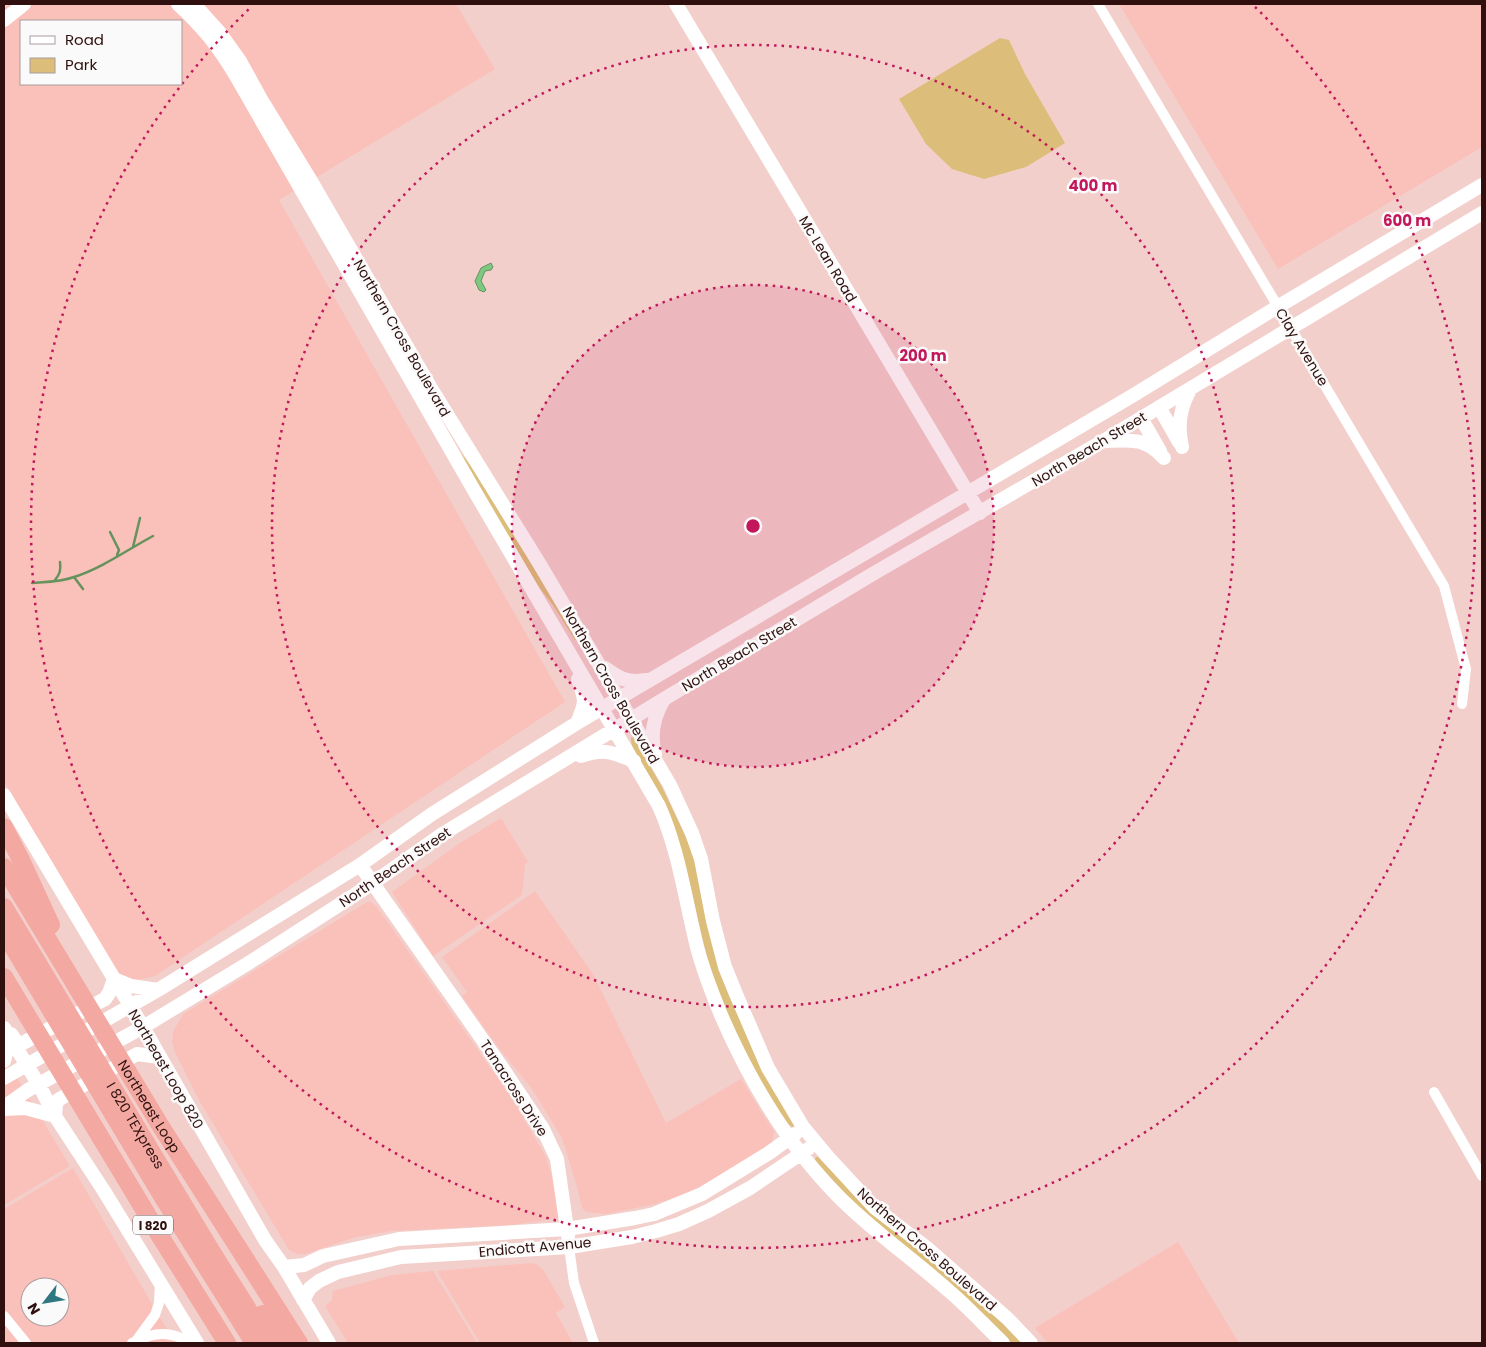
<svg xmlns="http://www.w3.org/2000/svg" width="1486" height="1347" font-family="Poppins,sans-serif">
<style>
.built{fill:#fac0ba;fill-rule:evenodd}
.green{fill:#dcbd7a}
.water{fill:#7dc981;stroke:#66925e}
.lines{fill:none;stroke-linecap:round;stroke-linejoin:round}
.stream{stroke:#66925e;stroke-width:2.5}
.street{stroke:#fff;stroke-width:10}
.secondary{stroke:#fff;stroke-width:14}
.highway{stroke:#f3a8a1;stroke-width:18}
.ring{fill:none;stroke:#c2185b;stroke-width:2.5;stroke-dasharray:2.5 5}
.labels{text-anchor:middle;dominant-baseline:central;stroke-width:5;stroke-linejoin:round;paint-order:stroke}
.shield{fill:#fafafa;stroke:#6c5655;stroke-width:1}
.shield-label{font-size:12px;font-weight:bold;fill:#2f100e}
.street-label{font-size:14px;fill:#2f100e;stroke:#fafafa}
.centre{fill:#c2185b;stroke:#fafafa;stroke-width:2.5}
.ring-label{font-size:15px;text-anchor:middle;font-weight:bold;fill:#c2185b;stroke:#fafafa;stroke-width:5;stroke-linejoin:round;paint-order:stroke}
</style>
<rect width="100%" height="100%" fill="#f3cfcb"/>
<path class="built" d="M10,4H456L495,69L279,200L565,702L155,976L138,980L125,977L117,971L4,781V8ZM21,21H181V84H21Z
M1119,4H1482V147L1278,269Z
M501,818L528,862L525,864L522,895L433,956L392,892L460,843Z
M535,891L593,974L666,1123L741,1079L774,1132L772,1142L703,1187L655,1204L606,1214L587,1212L582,1208L576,1183L562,1138L532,1089L495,1043L462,996L467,992L442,957Z
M369,901L376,906L394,931L511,1097L546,1157L557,1194L560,1218L512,1225L392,1231L356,1237L305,1254H297L289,1250L200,1102L175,1052L172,1042L173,1032L183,1014Z
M4,1056L70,1166L4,1205Z
M73,1168L155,1309L176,1343H4V1209ZM30,1287H60V1317H30Z
M1178,1242L1239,1343H1048L1035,1328Z
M532,1263L538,1265L544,1271L565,1307L556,1313L573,1343H480L437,1271Z
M433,1271L477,1343H348L325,1306L332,1300L333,1291L392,1275Z"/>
<path class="green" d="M1000,38L1009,40L1025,74L1065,143L1026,167L984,179L952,169L926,144L899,99Z
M459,451L477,473L579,639L575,640L553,605L538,586L458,452Z
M631,737L634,738L662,787L684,833L696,862L716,951L795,1124L793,1127C783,1123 778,1110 772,1101C745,1061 718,1000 706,953C695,911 689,870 674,829C670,815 663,800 656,787C650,775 629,750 631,737Z
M816,1157H818L867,1206L879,1214L1026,1343H1011L975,1308L862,1210L837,1185L815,1160Z"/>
<path class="water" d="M491,263L493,267L491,270L485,271L481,281L486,290L484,292L479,290L475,281L481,268Z"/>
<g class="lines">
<path class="stream" d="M110,532L119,550L117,555
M133,547L140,518
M74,577L83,589
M55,580C60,574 61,570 60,562
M32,583C46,582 61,582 74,577C102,568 127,550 153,536"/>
<path class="street" d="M1098,4L1444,586L1466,669L1462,704
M1434,1092L1482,1176
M569,1247L574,1283L594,1343
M4,1316L26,1343
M136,1341L155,1315L159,1303L160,1283
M132,1343C159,1329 170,1333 196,1343"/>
<path class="secondary" d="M178,4C204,28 218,46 236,76L475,492L659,806C679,851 685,899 697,947C703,970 712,993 721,1015C750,1082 786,1143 837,1195C871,1230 912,1258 949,1291C968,1307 985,1326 1003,1343
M194,4L220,33L240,61L262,101L311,181L432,390L539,563L670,785L692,833L701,859L713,921L725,967L736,994L768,1068L803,1127L828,1157L875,1208L927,1248L1007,1318L1031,1343
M676,4L980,513
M4,20L24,4
M1159,407L1179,442
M1141,418L1160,451
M1103,441C1130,440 1145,437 1164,458
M1182,447C1177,425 1180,407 1191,388
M605,668C620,679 627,683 647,680
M577,723C586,702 586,701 578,679
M655,754C650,735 653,718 663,701
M581,756C603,748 612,752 634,761
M4,795L143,1027L265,1240L284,1267L329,1343
M360,865L501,1066L543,1129L557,1159L568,1236
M114,979L131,986L158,990
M4,1028L39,1085L55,1116L104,1191L197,1343
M11,1034L17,1043H23L105,999L109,993L114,979
M4,1043L6,1053L4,1061
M4,1078L158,990L360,865L432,814L577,723L1132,396L1279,306L1482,185
M4,1107L28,1090L143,1027L247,964L373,883L441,835L664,699L876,572L1103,441L1482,213
M4,1109L25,1108L55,1116L56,1105L58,1100L137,1054L159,1057
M284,1267L304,1265L323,1256L399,1239L567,1229L635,1218L654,1214L702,1194L769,1153L795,1134
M303,1300L310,1288L319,1281L338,1272L401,1257L569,1247L632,1237L656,1231L679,1224L708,1211L750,1188L808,1149"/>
<g class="highway">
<path d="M4,827L21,860L51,925"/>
<path id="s1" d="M4,867L160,1125L299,1343"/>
<path id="s2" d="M4,907L210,1249L269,1343"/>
<path d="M4,932L164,1199L254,1343"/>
<path d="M4,977L160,1236L227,1343"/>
<path d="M263,1314L285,1343"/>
</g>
</g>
<circle cx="753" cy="526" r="241" fill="#c2185b" fill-opacity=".12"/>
<g class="ring">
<circle cx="753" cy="526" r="241"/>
<circle cx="753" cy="526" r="481"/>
<path d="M1255 7A722 722 0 1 1 251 7"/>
</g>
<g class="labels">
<rect class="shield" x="133" y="1215.5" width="40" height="19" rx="4"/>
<g class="shield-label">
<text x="153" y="1225">I 820</text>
</g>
<g class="street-label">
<text transform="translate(828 259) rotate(59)">Mc Lean Road</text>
<text transform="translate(402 338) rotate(60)">Northern Cross Boulevard</text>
<text transform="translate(1302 347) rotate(59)">Clay Avenue</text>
<text transform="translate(1089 449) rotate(-31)">North Beach Street</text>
<text transform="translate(739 654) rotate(-31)">North Beach Street</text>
<text transform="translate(611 685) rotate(60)">Northern Cross Boulevard</text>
<text transform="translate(395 867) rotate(-34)">North Beach Street</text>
<text transform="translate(166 1069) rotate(60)">Northeast Loop 820</text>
<text transform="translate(514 1088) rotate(57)">Tanacross Drive</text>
<text stroke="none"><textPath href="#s1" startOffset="280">Northeast Loop</textPath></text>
<text stroke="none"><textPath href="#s2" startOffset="255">I 820 TEXpress</textPath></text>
<text transform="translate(535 1247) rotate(-5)">Endicott Avenue</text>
<text transform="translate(927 1249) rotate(41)">Northern Cross Boulevard</text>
</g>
</g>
<circle cx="753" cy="526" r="8" class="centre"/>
<g class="ring-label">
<text x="1093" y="191">400 m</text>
<text x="1407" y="226">600 m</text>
<text x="923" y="361">200 m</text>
</g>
<rect width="1486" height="1347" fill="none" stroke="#2f100e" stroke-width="10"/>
<rect x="20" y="20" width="162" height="65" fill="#fafafa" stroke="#a99c9c"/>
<rect x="30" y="36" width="25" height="8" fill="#ffffff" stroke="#a99c9c"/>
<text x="65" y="45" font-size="15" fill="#2f100e">Road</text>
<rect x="30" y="58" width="25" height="15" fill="#dcbd7a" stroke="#a99c9c"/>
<text x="65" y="70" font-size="15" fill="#2f100e">Park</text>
<g transform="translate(45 1302) rotate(239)"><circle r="24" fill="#fafafa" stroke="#a99c9c"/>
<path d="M0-4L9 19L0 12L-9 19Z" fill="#2f7880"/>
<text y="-8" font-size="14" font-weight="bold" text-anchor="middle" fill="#2f100e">N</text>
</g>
</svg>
